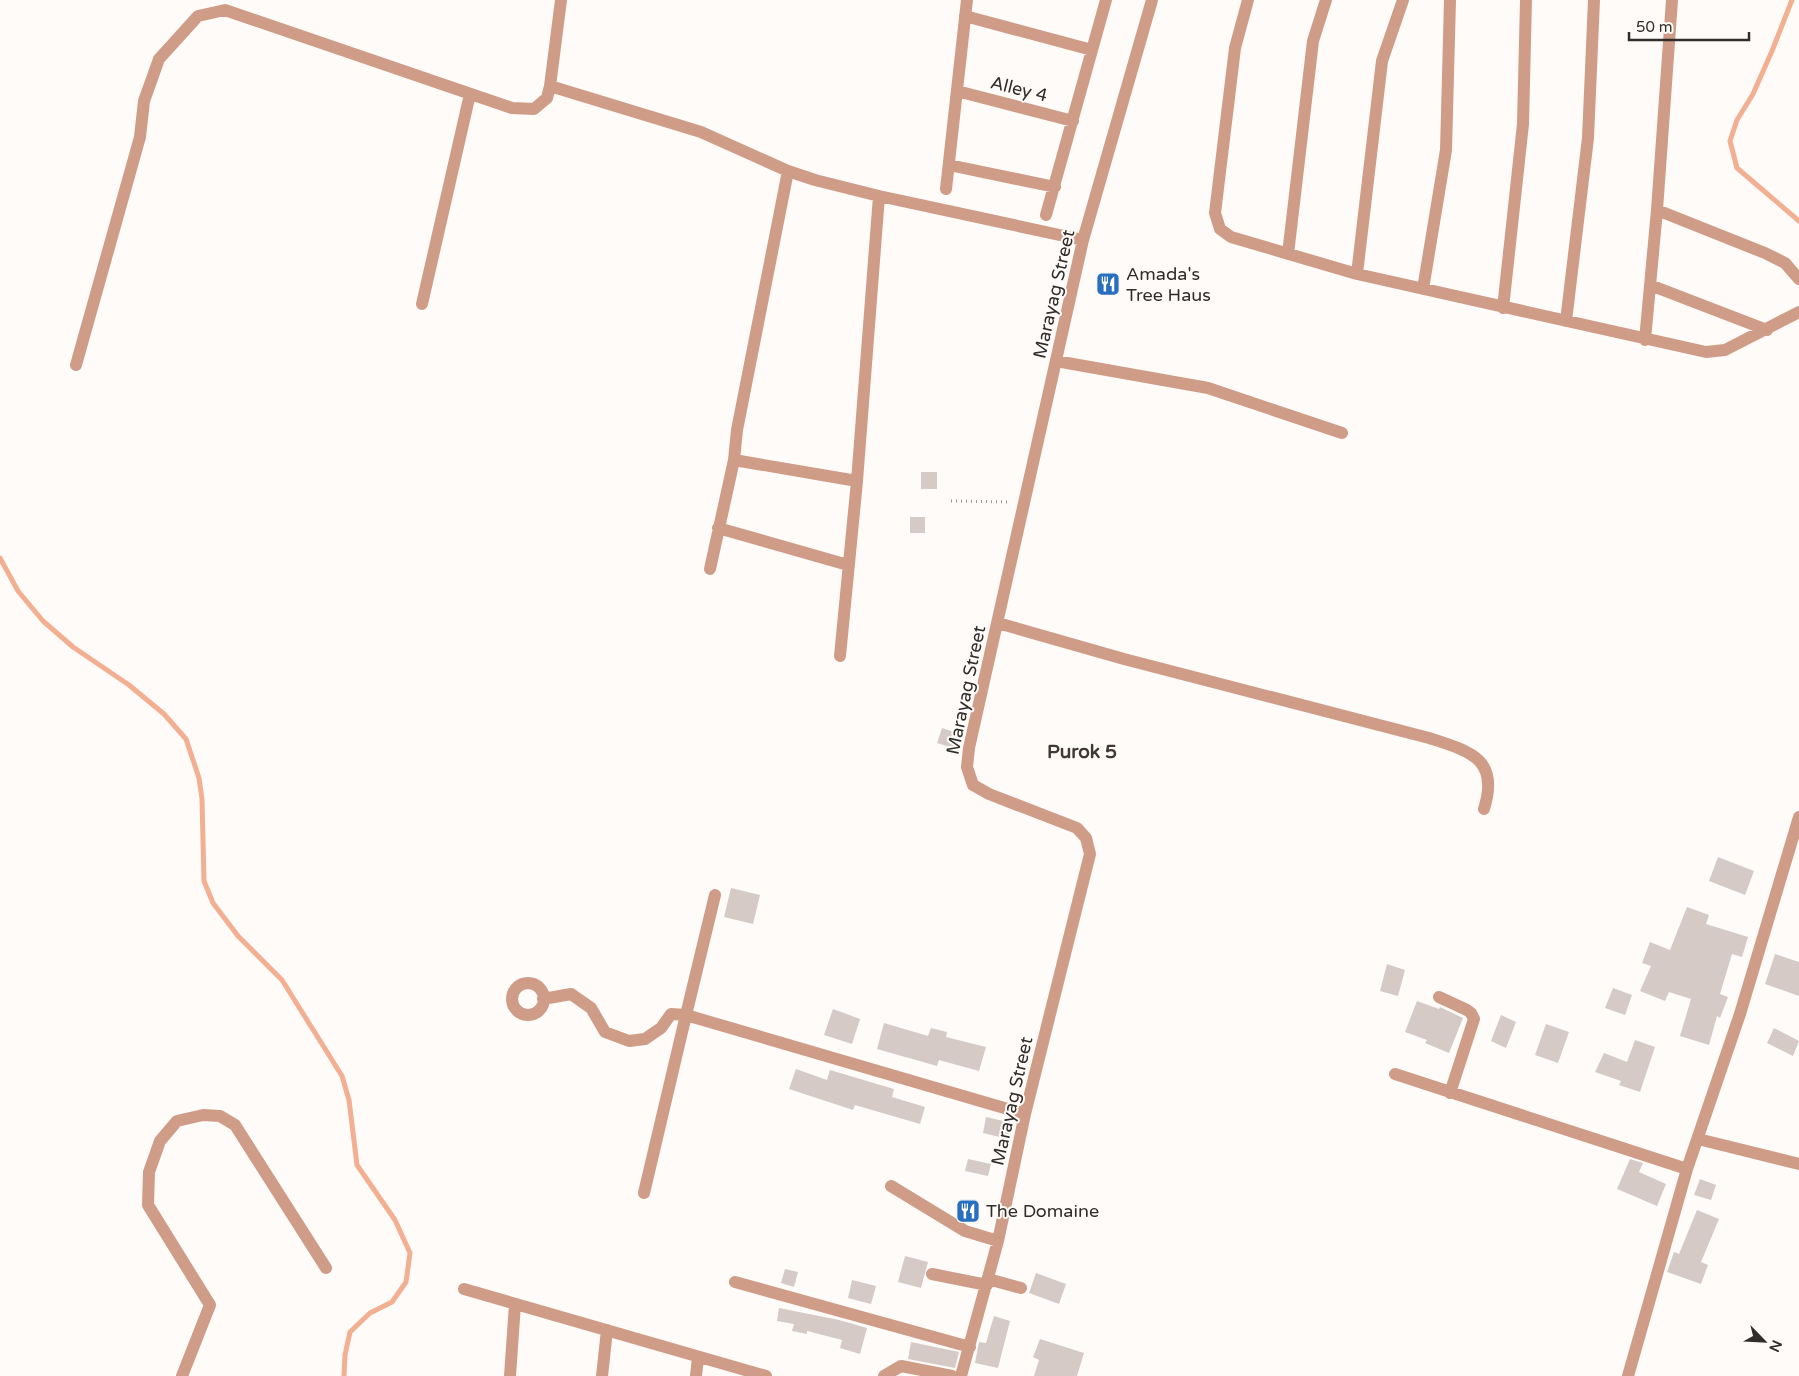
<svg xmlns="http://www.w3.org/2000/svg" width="1799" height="1376" font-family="'Varela Round',sans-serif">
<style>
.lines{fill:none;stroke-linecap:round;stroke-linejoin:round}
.stream{stroke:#f3af91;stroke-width:5}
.building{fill:#d5cac6}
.path{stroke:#9a9694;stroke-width:3;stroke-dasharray:1 4;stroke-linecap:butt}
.minor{stroke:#cf9d87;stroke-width:12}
.labels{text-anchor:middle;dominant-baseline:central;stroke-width:4;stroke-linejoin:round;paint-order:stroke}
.street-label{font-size:18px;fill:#312d2b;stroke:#fffbf9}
.poi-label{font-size:18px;fill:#312d2b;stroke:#fffbf9;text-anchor:start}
.neighbourhood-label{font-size:19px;font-weight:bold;fill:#413835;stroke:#fffbf9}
</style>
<rect width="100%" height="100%" fill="#fffbf9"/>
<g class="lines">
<path class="stream" d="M1792,0L1772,51L1753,94L1737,120L1730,141L1737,168L1799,221
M0,558L18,591L43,621L73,647L129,685L164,714L186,739L199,778L202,799L204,881L213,903L238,936L282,980L342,1076L349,1100L357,1165L395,1220L410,1253L406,1282L392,1302L370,1313L350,1332L345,1355L344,1376"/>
</g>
<path class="building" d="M921,472H937V489H921Z
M910,517H925V533H910Z
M942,728L957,733L953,748L937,743Z
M1718,857L1754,871L1745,895L1709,881Z
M731,888L760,895L753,924L724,917Z
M1687,907L1709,915L1706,924L1748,937L1742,957L1732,954L1720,994L1728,997L1720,1018L1717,1016L1709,1045L1680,1036L1691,999L1669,992L1665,1001L1640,991L1651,966L1642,963L1650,942L1670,950Z
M1775,954L1799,962V996L1765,984Z
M1387,964L1405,970L1398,996L1380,991Z
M1613,988L1632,995L1625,1015L1605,1008Z
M1417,1001L1439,1009L1440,1007L1463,1018L1449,1053L1425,1043L1427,1040L1405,1032Z
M833,1009L860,1019L852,1044L824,1035Z
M1501,1015L1516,1022L1506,1048L1491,1041Z
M884,1023L928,1036L931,1028L947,1032L946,1037L986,1047L979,1071L939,1060L937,1066L877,1049Z
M1546,1024L1569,1032L1558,1063L1535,1055Z
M1774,1028L1799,1041L1793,1056L1767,1043Z
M1635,1040L1655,1047L1640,1092L1619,1085L1621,1081L1595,1072L1604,1053L1627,1062Z
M796,1069L827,1080L830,1070L894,1089L892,1097L925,1107L920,1124L855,1105L853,1110L789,1089Z
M986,1117L1012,1123L1008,1139L983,1133Z
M968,1159L991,1164L988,1176L965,1171Z
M1630,1159L1643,1163L1639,1172L1666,1184L1657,1206L1617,1189Z
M1700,1179L1716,1185L1711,1200L1694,1195Z
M1697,1210L1719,1219L1701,1262L1708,1265L1701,1284L1667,1272L1674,1252L1679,1254Z
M905,1256L928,1262L921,1288L898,1282Z
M785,1269L798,1272L794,1287L781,1283Z
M1036,1273L1066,1284L1059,1304L1029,1293Z
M852,1280L876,1286L871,1304L848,1298Z
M779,1308L839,1320L867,1328L860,1354L840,1348L842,1340L807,1331V1334L792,1331L794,1324L777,1321Z
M994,1316L1010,1321L998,1368L975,1363L979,1342L986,1343Z
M1040,1339L1084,1353L1077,1376H1034L1039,1360L1033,1357Z
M911,1342L959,1352L955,1368L908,1359Z"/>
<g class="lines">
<path class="path" d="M951,501L1010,502"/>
<path class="minor" d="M1248,0L1235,48L1215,213L1220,229L1231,237L1357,274L1706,352L1725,350L1799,312
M965,16L1092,50
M550,86L701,132L788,171L815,180L879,196L1083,240
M957,91L1073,121
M949,165L1055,187
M946,189L967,0
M1657,210L1765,253L1785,263L1799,279
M1046,215L1106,0
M1288,254L1313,41L1326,0
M1357,274L1382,61L1403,0
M1650,285L1767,330
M1423,289L1446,150L1450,0
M422,304L470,94
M1503,308L1523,124L1526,0
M1566,321L1588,138L1594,0
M1645,340L1657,210L1672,0
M1056,361L1208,388L1342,433
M76,365L140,137L144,101L159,59L198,16L225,10L512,108L534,109L547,98L550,86L561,0
M734,460L857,481
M718,528L848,565
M710,569L734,460L737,430L788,171
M998,623L1124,659L1429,738C1469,751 1500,758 1484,809
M840,656L857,481L879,196
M512 999a16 16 0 1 1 32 0a16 16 0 1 1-32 0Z
M1439,997L1467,1010L1471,1013L1474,1019L1450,1093
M543,999L571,994L591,1008L605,1032L629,1041L645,1039L661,1028L671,1014L686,1015L715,895
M1395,1074L1687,1169
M1698,1139L1799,1164
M891,1186L965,1231L998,1241
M644,1193L686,1015L1025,1114
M932,1274L987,1285
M988,1279L1021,1288
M735,1282L970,1347
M464,1289L766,1376
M182,1376L210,1305L148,1205L149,1172L160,1141L177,1121L203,1115L220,1116L235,1125L326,1268
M510,1376L515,1304
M602,1376L607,1330
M696,1376L698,1357
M884,1376L901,1366L952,1376
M961,1376L998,1241L1025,1114L1090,854L1086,838L1077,828L989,794L973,785L967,767L969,748L1083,240L1152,0
M1628,1376L1687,1169L1740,1014L1799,817"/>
</g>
<defs>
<g id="restaurant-square" transform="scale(1.25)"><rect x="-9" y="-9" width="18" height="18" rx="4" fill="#286fbf" stroke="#fffbf9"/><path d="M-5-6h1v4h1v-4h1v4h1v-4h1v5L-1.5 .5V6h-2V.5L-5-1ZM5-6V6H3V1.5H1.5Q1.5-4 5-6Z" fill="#fff"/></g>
</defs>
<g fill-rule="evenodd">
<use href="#restaurant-square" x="1108" y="284"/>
<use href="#restaurant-square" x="968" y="1211"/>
</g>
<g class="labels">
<g class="street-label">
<text transform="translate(1019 89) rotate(14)">Alley 4</text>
<text transform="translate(1054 294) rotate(-77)">Marayag Street</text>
<text transform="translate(966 690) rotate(-78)">Marayag Street</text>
<text transform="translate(1012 1101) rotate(-77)">Marayag Street</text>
</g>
<g class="poi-label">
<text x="1126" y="274">Amada's<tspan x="1126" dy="21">Tree Haus</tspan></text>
<text x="986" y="1211">The Domaine</text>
</g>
<g class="neighbourhood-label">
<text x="1082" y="752">Purok 5</text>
</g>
</g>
<g transform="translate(1764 1341) rotate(114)" stroke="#fffbf9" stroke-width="4" paint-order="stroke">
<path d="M0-4L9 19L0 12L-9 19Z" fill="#312d2b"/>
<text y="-8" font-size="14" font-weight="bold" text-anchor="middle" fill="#312d2b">N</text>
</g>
<path d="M1629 32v8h120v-8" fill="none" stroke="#312d2b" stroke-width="2.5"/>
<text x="1636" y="32" font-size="15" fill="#312d2b" stroke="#fffbf9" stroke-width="4" paint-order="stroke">50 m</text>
</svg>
